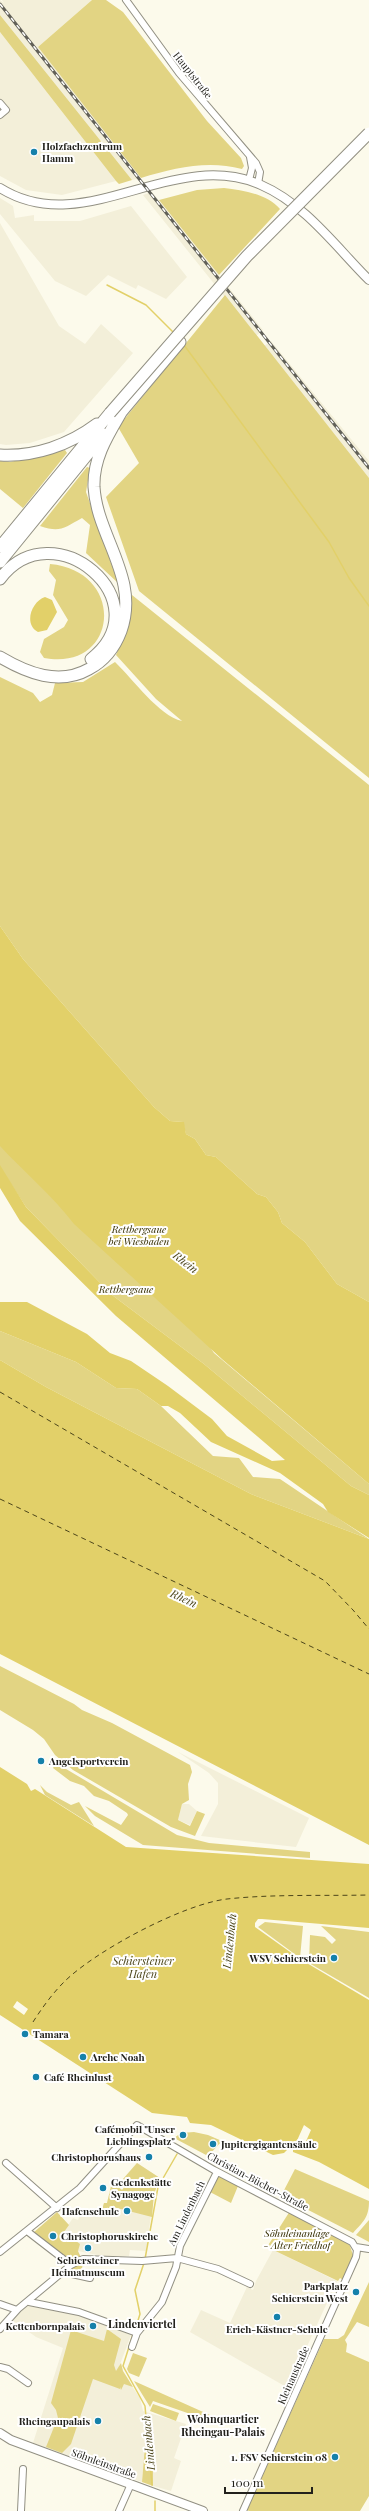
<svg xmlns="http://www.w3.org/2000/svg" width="369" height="2511" font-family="'Playfair Display',serif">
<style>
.built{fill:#f3efd9}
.green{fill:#e2d483}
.water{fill:#e2d069}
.pier{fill:#fcfaeb}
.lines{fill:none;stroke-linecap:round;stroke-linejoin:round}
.stream{stroke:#e2d069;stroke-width:1.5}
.ferry{stroke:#4d461b;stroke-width:1;stroke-dasharray:5 4;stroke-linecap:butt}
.street-casing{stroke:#929083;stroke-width:8}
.secondary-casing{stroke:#929083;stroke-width:10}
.highway-casing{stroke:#929083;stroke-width:13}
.street{stroke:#fff;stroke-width:6}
.secondary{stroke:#fff;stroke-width:8}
.highway{stroke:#fff;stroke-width:11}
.rail-casing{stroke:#616058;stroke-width:3}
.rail{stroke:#fff;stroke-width:1.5;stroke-dasharray:4.5;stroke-linecap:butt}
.highway-bridge-casing{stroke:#929083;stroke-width:13;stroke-linecap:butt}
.highway-bridge{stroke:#fff;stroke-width:11}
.poi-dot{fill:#1581aa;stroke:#fff;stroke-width:1.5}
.labels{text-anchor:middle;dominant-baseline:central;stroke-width:4;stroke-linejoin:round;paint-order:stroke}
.street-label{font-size:10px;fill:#22211c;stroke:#fff}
.poi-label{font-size:10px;font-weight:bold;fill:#22211c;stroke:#fff;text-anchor:start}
.park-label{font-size:10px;font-style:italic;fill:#352d00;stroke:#fff}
.water-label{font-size:11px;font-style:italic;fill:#4d461b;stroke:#fff}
.neighbourhood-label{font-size:11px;font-weight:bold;fill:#22211c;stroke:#fff}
</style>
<rect width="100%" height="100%" fill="#fcfaeb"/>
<path class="built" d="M0,0L4,3L2,0H92L38,47L141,178L132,180L0,15Z
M0,32L116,181L62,195L26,190L0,176Z
M152,192L263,330L256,336L143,195Z
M0,198L13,206L15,218L34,215V221H80L131,206L187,277L166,299L138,285L136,289L108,275L86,296L55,281L0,214Z
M0,223L59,326L85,344L101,324L133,353L64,432L30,443L6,445L0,444Z
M271,341L369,461V478L264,346Z
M178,1752L309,1818L296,1847L201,1836L218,1804V1783L209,1773Z
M182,1804H189L197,1811L190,1825L178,1820Z
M137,2163L160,2178L154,2194L146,2251L130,2250L129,2256L107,2257L78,2251L64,2231L73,2218L78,2220L83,2208L100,2214L104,2203H107L112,2182L122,2190L128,2183L123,2179Z
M273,2250L337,2281L288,2388L190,2332L201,2310L230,2323L247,2287L253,2290L256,2281Z
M26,2306L40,2307L76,2314L131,2335L119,2367L140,2398L143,2411L186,2424L174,2458L181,2461L171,2491L153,2486L152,2447L145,2445L142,2482L33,2443L63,2348L36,2337L12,2320Z"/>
<path class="green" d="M92,0H106L123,12L207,121L241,158L244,166L242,169C207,160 175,168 141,178L38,47Z
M0,15L132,180L119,184L116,181L0,32Z
M224,188C243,190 267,194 280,209L219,275L159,200L197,190Z
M225,295L369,478V778L139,591L106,497L139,463L118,427Z
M65,450L67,453L23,508L0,489V461L10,462Z
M87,467L90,468L86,492L118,583L86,553L90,525L82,518C64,528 60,533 40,526Z
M50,564C127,571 119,672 44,658L40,652L44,639L64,627L68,620L53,595L56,580L49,571Z
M132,595L369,785V1302L337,1284L305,1242L282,1223L278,1212L266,1197L257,1194L216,1157L206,1155L195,1139L186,1134L183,1122L170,1121L154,1107L23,959L0,926V677L33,693L40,702L52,695L55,683L83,682L115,662C133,679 159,716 182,721L156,699L116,655L129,624Z
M0,1036L214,1353L369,1484V1495L351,1486L204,1364L112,1295L26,1207L0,1167Z
M0,1331L76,1362L116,1388L137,1389L161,1406L213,1456L239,1458L253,1477L280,1479L369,1539L251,1494L46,1387L0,1360Z
M0,1666L74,1704L82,1710L112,1723L190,1765L192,1772L188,1784L189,1800L182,1804L178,1820L190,1826L197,1811L205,1814L195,1836L171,1827L73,1770L55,1755L44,1739L33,1730L0,1710Z
M56,1763L177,1835L209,1843L310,1852V1858L143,1845L95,1816L85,1806L121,1825L128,1815L127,1813L109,1801L94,1796L84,1786L70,1781L53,1768Z
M40,1785L47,1792L71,1805L79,1802L94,1826L45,1795Z
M265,1922L303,1926L300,1958L258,1927Z
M321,1926L369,1932V1998L309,1963L310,1935L325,1937L332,1944L336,1940Z
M194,2132L208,2135L222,2141L208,2156L174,2138L181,2133Z
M137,2163L160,2178L154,2194L152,2217L113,2207L108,2216L101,2213L104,2203H107L112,2182L122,2190L128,2183L123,2179Z
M295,2169L369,2201C369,2217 364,2221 353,2233L281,2196Z
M217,2175L238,2186L231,2203L210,2192Z
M290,2211L349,2243L353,2255L343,2280L340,2278L338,2281L267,2247Z
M57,2212L69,2225L64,2232L80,2244L78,2251L83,2262L81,2275L71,2273L73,2266L33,2233Z
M369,2220V2242L356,2235Z
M369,2282V2327L357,2322L345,2340L347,2344L346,2352L369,2362V2496L360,2511H249L247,2510L324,2339H338L344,2335Z
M107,2329L121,2339L114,2365L116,2371L121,2363L123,2371L133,2387L124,2384L121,2390L120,2387V2389L93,2379L71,2444L62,2453L46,2447L54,2427L59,2422L56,2410L51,2403L71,2330L104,2341Z
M133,2353L147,2358L139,2377L129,2373L127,2369Z
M134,2381L221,2420L219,2424L153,2401L150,2407Z
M153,2404L179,2413L176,2421L150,2411Z
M145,2445L153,2447V2486L142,2482Z"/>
<path class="water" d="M45,597L52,600L57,612L47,630L38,632C23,624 32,601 45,597Z
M0,926L23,959L154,1107L170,1121L184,1122L186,1134L195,1139L206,1155L216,1157L257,1194L266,1197L278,1212L282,1223L305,1242L337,1284L369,1302V1484L223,1360L74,1224C52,1195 24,1172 0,1146Z
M0,1165L26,1207L112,1295L204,1364L351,1486L369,1495V1538L328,1512L323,1504L280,1473L211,1442L180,1413L168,1406H161L137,1389L116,1388L76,1362L0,1331V1302H27L87,1334L110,1353L131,1361L168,1386L212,1419L227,1436L272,1461L285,1460L116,1316L20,1221L0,1188Z
M0,1360L46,1387L251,1494L369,1539V1845L0,1654Z
M0,1767L27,1784L31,1791L35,1789L126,1847L369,1864V1928L262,1919H258L255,1923V1927L300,1959L369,2000V2189L319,2162L293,2152V2150L288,2149L284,2153L273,2155L211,2125L190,2123L187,2117L152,2113L0,2015Z"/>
<path class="pier" d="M17,2001L28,2009L24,2015L13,2007Z
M304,2125L311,2130L303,2148L295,2145Z"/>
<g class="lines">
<path class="stream" d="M107,285L146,305L174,333
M184,345L329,542L349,578L369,606
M145,2259L158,2187L177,2154
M135,2330L140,2314L135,2290L144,2263
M133,2334L123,2366L145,2406L152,2485
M155,2501V2511"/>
<path class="ferry" d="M0,1392L325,1581L353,1610L369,1629
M0,1499L369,1674
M33,2022C42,2008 52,1994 64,1982C95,1951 183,1904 227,1899C273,1894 322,1896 369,1895"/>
<g class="street-casing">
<path id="street" d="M126,0L179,73L256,163L260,172L258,184
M0,103L6,110L0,115
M249,180L252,168L250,157
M6,2163L57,2208
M27,2231L71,2265
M356,2247L369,2249
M0,2252L80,2188L137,2125L214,2170L352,2242L357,2250L356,2257L243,2511
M63,2272L90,2278
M29,2302L79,2312L137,2333
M0,2304L17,2310
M0,2329L18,2309L71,2265L83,2259L142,2261L177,2258L218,2269L250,2284
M132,2347L137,2333L162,2302L176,2267L180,2246L217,2172
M0,2367L8,2369L28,2383
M21,2511L23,2469
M119,2511L131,2484"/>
</g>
<g class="secondary-casing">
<path id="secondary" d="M0,188C84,241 173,146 261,185C305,204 336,247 369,280
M0,2433L11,2440L203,2511"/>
</g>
<g class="highway-casing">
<path id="highway" d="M118,416L180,342
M0,455C35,457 69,445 97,424
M0,547L110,413
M0,562L104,434
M0,579C53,508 164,602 91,659
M0,657C27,673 59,686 89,669C104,661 115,647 121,631C140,578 97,537 94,487C93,458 108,435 122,411"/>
</g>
<use href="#street" class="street"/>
<use href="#secondary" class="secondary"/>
<use href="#highway" class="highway"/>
<g class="rail-casing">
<path id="rail" d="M0,4L369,468"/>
</g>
<use href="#rail" class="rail"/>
<g class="highway-bridge-casing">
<path id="highway-bridge" d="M110,413L247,256L369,133"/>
</g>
<use href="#highway-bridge" class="highway-bridge"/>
</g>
<g class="poi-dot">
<circle cx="34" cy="152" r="4"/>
<circle cx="41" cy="1761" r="4"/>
<circle cx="334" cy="1958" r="4"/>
<circle cx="25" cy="2034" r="4"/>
<circle cx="83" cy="2057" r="4"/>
<circle cx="36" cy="2077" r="4"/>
<circle cx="183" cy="2135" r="4"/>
<circle cx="213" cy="2144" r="4"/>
<circle cx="149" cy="2157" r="4"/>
<circle cx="103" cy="2188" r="4"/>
<circle cx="127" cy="2211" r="4"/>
<circle cx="53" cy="2236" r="4"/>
<circle cx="88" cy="2248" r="4"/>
<circle cx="356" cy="2292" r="4"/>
<circle cx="277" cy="2317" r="4"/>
<circle cx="93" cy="2326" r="4"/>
<circle cx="98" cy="2421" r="4"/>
<circle cx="335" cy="2457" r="4"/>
</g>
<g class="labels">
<g class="street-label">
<text transform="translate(193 75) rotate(52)">Hauptstraße</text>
<text transform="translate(258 2181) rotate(28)">Christian-Bücher-Straße</text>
<text transform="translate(186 2213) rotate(-64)">Am Lindenbach</text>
<text transform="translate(293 2375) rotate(-66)">Kleinaustraße</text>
<text transform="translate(104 2463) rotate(20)">Söhnleinstraße</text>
</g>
<g class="poi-label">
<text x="42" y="146">Holzfachzentrum<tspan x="42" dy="12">Hamm</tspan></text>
<text x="49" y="1761">Angelsportverein</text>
<text x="326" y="1958" text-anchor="end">WSV Schierstein</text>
<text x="33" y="2034">Tamara</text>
<text x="91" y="2057">Arche Noah</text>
<text x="44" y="2077">Café Rheinlust</text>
<text x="175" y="2129" text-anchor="end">Cafémobil "Unser<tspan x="175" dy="12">Lieblingsplatz"</tspan></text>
<text x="221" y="2144">Jupitergigantensäule</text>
<text x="141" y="2157" text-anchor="end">Christophorushaus</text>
<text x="111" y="2182">Gedenkstätte<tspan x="111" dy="12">Synagoge</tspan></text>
<text x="119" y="2211" text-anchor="end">Hafenschule</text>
<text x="61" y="2236">Christophoruskirche</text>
<text x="88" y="2260" text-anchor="middle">Schiersteiner<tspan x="88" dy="12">Heimatmuseum</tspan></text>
<text x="348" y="2286" text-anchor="end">Parkplatz<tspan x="348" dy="12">Schierstein West</tspan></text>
<text x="85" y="2326" text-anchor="end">Kettenbornpalais</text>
<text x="277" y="2329" text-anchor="middle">Erich-Kästner-Schule</text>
<text x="90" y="2421" text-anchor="end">Rheingaupalais</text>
<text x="327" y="2457" text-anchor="end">1. FSV Schierstein 08</text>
</g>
<g class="park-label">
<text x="139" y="1229">Rettbergsaue<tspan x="139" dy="12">bei Wiesbaden</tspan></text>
<text x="126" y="1289">Rettbergsaue</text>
<text x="297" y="2233">Söhnleinanlage<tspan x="297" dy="12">- Alter Friedhof</tspan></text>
</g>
<g class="water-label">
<text transform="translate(186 1262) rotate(38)">Rhein</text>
<text transform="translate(184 1598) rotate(25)">Rhein</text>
<text transform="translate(229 1941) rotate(-84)">Lindenbach</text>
<text x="143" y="1960">Schiersteiner<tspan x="143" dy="13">Hafen</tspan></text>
<text transform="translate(148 2443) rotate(-95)">Lindenbach</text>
</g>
<g class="neighbourhood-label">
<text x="142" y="2323">Lindenviertel</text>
<text x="223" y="2418">Wohnquartier<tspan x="223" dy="13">Rheingau-Palais</tspan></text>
</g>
</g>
<path d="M225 2487v6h87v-6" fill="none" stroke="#22211c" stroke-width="2"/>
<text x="231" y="2487" font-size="12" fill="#22211c" stroke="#ffffff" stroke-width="3" paint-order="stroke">100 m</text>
</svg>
